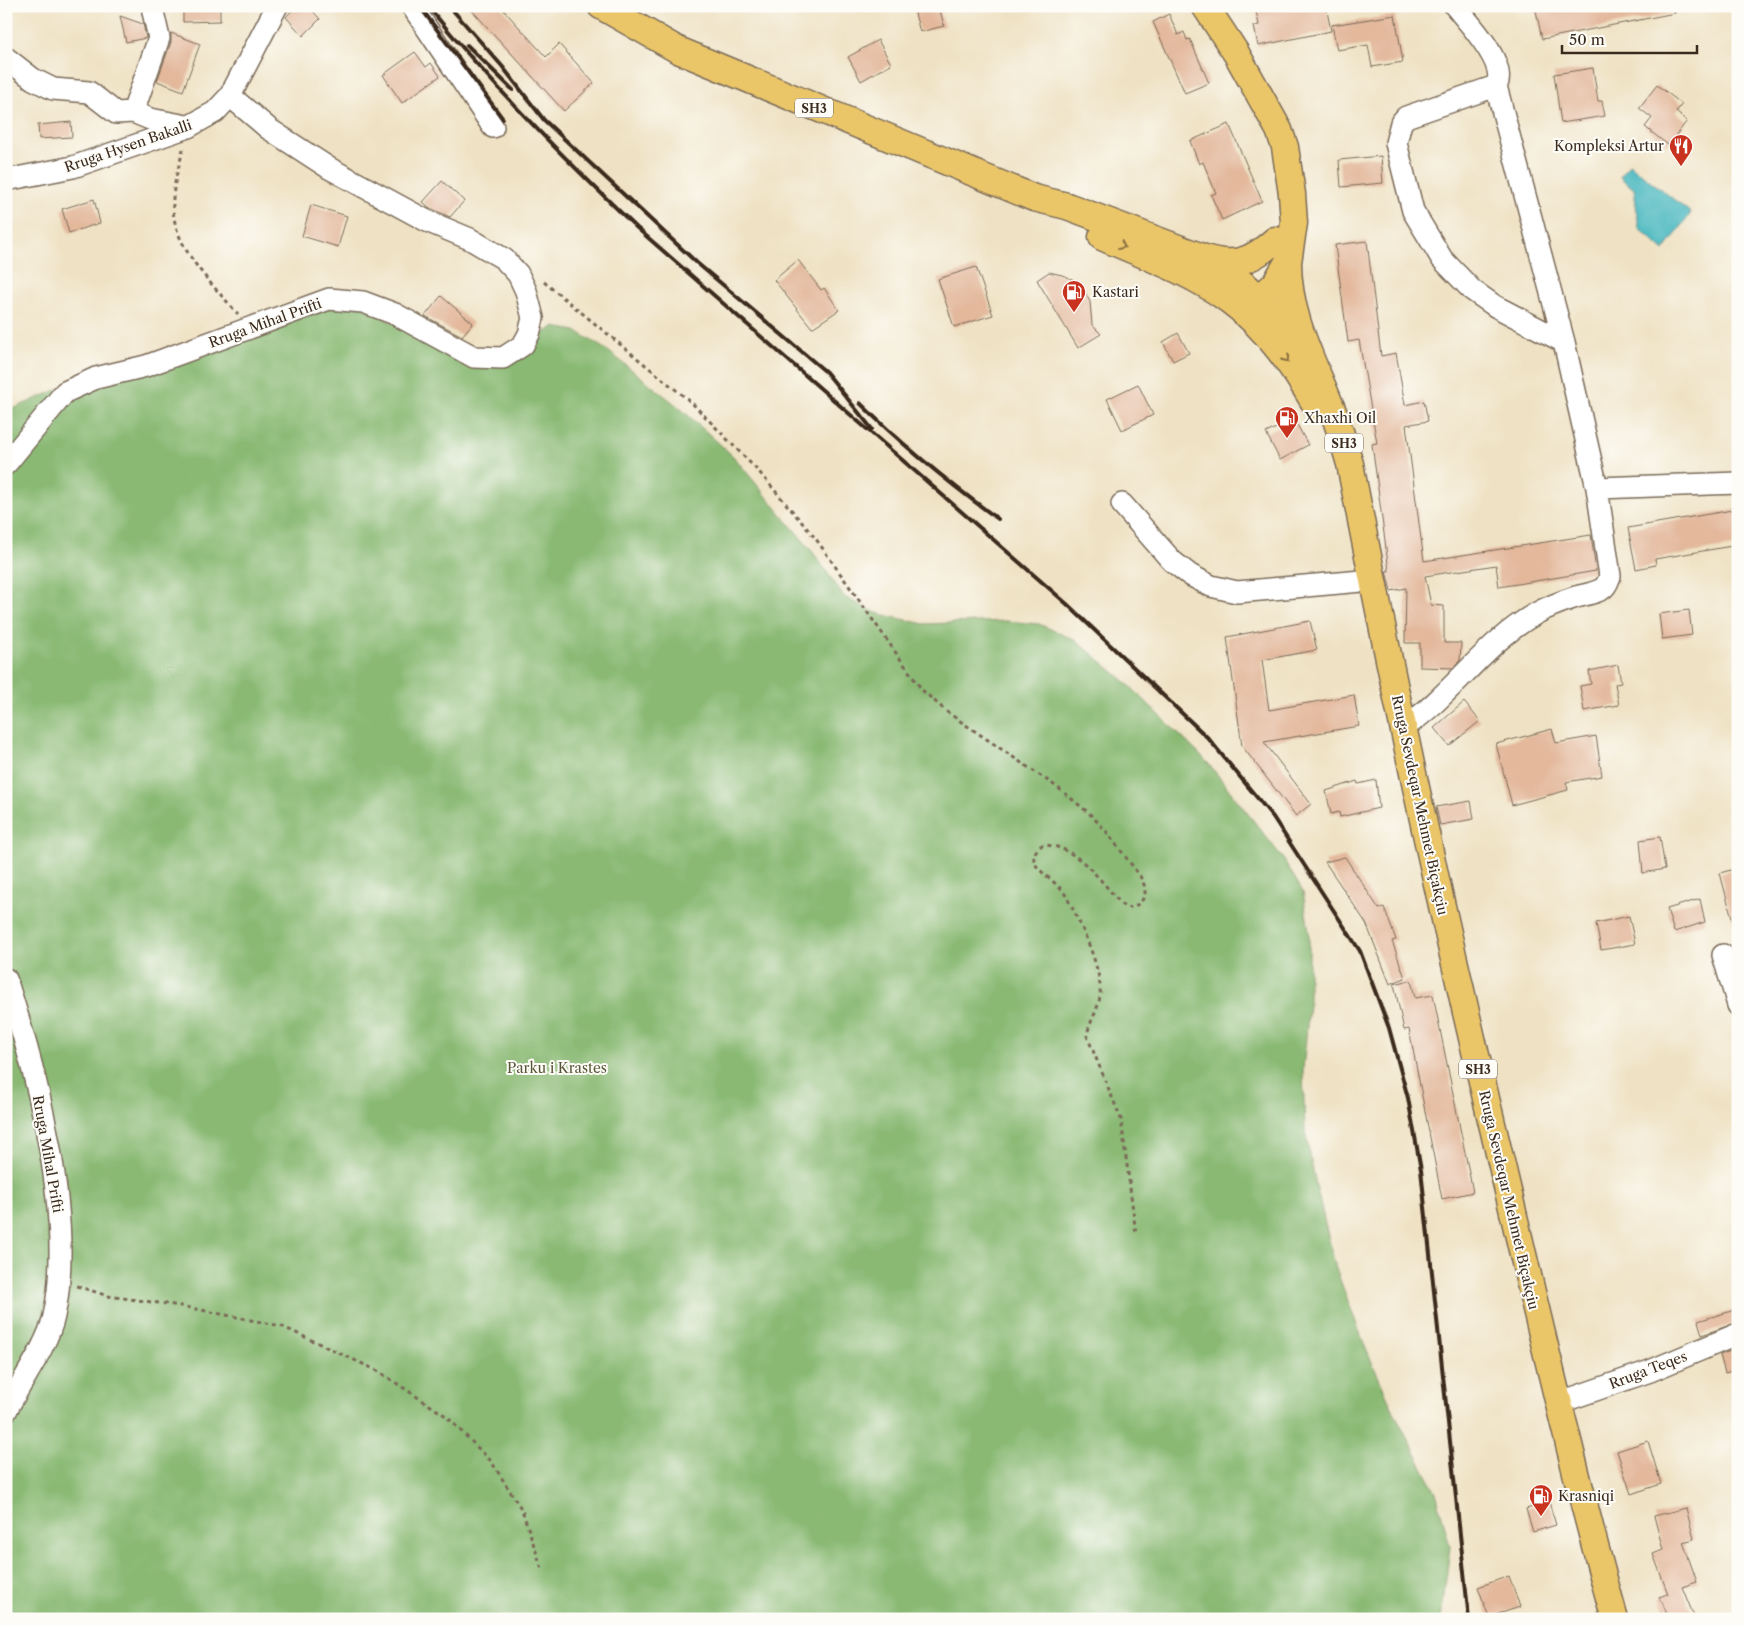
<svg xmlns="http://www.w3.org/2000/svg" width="1744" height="1625" font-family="'Libre Caslon Text',serif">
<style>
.forest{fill:#89b973;stroke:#627248}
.water{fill:#48b8bf;stroke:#42716e}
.building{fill:#e3b89b}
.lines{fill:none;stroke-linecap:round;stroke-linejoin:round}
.minor-casing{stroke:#7a6a58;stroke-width:24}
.major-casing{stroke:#7a6a58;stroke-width:29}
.path{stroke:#7a6a58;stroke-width:3;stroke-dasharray:4 4;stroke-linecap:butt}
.minor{stroke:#fff;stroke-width:21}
.major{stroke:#ebc669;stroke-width:26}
.rail{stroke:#3b2a1e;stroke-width:4}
.oneway{stroke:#8a7040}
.labels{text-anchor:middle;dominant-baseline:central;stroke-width:4;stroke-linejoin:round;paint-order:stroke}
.shield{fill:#fdfcf7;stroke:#75695f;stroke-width:1}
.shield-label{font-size:12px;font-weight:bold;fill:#3b2a1e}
.street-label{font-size:14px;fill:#3b2a1e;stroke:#fdfcf7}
.poi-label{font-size:14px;fill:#3b2a1e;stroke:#fdfcf7;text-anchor:start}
.park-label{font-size:14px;fill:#575638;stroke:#fdfcf7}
</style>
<rect width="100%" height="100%" fill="#fdfcf7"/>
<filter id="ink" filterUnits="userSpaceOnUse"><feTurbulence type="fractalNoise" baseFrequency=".02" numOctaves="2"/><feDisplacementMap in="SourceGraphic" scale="10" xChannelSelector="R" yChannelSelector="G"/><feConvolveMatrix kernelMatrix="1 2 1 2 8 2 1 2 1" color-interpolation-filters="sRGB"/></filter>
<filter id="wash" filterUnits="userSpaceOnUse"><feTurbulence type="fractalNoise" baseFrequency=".0096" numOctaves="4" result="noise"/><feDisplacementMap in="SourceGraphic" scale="20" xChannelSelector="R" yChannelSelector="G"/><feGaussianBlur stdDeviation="1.12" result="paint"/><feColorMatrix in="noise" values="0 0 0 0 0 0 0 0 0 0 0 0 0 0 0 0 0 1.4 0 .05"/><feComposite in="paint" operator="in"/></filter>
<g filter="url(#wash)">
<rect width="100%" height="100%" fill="#efe2c4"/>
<path class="forest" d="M362,306L463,362L538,336L554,327L576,331L608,351L680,408L734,457L815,555L844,597L876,613L924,624L1006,621L1039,624L1077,641L1128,684L1208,763L1282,857L1303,892L1309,932V1004L1303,1070L1305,1131L1317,1190L1336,1269L1366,1349L1395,1414L1436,1492L1450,1547L1441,1619H6V412L63,387L305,310Z"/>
<path class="water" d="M1629,164L1691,213L1664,251L1639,228L1634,189L1620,177Z"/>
<g id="blocks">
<path class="building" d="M183,6H220V21L183,22Z
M296,6H308L320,19L303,36L286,17Z
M468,6H500L546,57L559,44L594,83L564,111Z
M913,6H939L944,26L920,32Z
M1255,6H1326L1331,31L1258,46L1254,26L1259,25Z
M1535,6H1675V13L1542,39Z
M1169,14L1178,35L1184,32L1187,40L1190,39L1209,83L1185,93L1153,22Z
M1395,15L1403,62L1372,67L1368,45L1337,50L1332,25Z
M120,16L143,24L146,38L126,42Z
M171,33L200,44L183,91L157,81L171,42Z
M878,40L891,64L861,81L848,57Z
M415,52L426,67L431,63L440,76L402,103L383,75Z
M1593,68L1598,101H1602L1605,116L1561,123L1554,74Z
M1657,85L1682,104L1676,112L1687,121L1668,145L1645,127L1652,118L1639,108Z
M71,122L72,137L39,139L38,125Z
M1229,124L1262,201L1222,220L1211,195L1216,193L1203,162L1199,164L1190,141Z
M1381,156L1383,183L1341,187L1339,160Z
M442,181L464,201L450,217L430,208L423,202Z
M94,199L100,223L69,233L62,209Z
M311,205L347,216L338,247L302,236Z
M1367,241L1381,356L1396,353L1405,405L1424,401L1428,421L1406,425L1424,561L1591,535L1596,571L1499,587L1496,565L1425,576L1431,605L1444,606V643H1461L1460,660L1453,668L1420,667V643H1405L1406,588L1391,591L1386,571H1389L1372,444L1377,443L1359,340L1348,342L1335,245Z
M798,260L821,290L824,288L839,310L812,328L774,280Z
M976,267L993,315L954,327L938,279Z
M1049,272L1062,275L1074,280L1084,290L1090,302L1092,325L1101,334L1078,348L1037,280Z
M441,296L473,323L462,336L425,316Z
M1178,333L1189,353L1173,361L1163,342Z
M1138,384L1153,415L1122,430L1107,399Z
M1294,419L1308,445L1280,460L1266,433Z
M1738,509V545L1655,559L1656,565L1636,569L1628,528Z
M1689,610L1692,635L1662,639L1659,614Z
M1310,621L1317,650L1262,660L1269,710L1354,695L1359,726L1264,742L1311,804L1296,816L1242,746L1227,637Z
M1618,665L1621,683L1615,684L1619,705L1584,711L1580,686L1591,684L1589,671Z
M1464,702L1480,721L1449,746L1434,728Z
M1552,729L1556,743L1596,736L1602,776L1566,782L1568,790L1512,805L1496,744Z
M1376,780L1379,808L1340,817L1339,812L1331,814L1326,791L1357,781L1358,784Z
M1471,801L1474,819L1440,825L1436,807Z
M1660,837L1665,869L1643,873L1640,840Z
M1345,857L1379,909L1384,907L1396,940L1392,941L1405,978L1390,984L1366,923L1325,862Z
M1738,868V921L1733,922L1720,873Z
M1700,899L1705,922L1674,932L1667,909Z
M1629,916L1635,944L1601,950L1596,923Z
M1411,980L1415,998L1433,995L1473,1192L1442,1199L1409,1029L1404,1030L1394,984Z
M1738,1309V1322L1702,1335L1698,1321Z
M1738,1348V1369L1725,1373L1720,1355Z
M1648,1441L1661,1484L1631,1494L1617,1451Z
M1549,1502L1556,1525L1533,1532L1526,1509Z
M1686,1508L1694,1539L1683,1542L1697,1582L1682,1587L1695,1619H1669L1660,1597L1668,1594L1653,1554L1663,1550L1654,1516Z
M1509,1576L1520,1607L1489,1617L1478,1587Z"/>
</g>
</g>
<g filter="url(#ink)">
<use href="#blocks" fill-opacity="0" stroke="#7a6a58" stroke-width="1"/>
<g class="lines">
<g class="minor-casing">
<path id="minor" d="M412,6L493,127
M1455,6C1468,22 1509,65 1496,86L1406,117L1401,123L1396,143L1413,211L1442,259L1472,290L1495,306L1564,342
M6,58L33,79L53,89L89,92L116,113L133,112L150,119L187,126
M133,112L159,38L153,12
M6,180L73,167L188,127L215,112L230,96L277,6
M6,464L65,392L96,378L146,366L329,299L363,302L395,314L474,357L503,358L523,345L529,334L533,318L526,291L518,274L504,259L470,239L427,221L329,168L269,129L230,96
M1597,488L1738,483
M1122,504L1172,561L1190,575L1211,586L1237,592L1373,580
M1403,728C1453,695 1484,642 1537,613C1548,607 1561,602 1573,598C1582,595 1593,594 1602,589C1607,586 1608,581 1610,576L1597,488L1564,342L1496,86
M1723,955L1738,1005
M6,979C37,1074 75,1218 54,1316C48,1345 20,1383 6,1411
M1558,1403L1650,1371L1738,1334"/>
</g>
<g class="major-casing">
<path id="major" d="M601,6L678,50L1034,198L1067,206L1202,257C1233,268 1251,262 1275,240
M1205,6L1236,53L1279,130L1285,147L1292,194L1294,223L1288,262L1275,284L1244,313
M1102,237C1145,256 1192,272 1230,301C1267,328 1294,368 1317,407
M1210,261C1248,284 1271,306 1297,343
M1288,262C1288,314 1310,355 1329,402C1338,422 1344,443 1350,464C1397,708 1450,950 1508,1191C1542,1334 1575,1477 1615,1619"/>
</g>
<path class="path" d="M183,149C179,168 172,187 173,206C173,248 212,284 238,314
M544,282L692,403L760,473L816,539L922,690L947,712L1057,787L1089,813L1106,831L1140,876L1145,887V896C1140,904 1134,909 1124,907C1103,884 1077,844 1042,845C1017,865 1056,877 1066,896C1079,920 1103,969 1100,996C1098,1011 1089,1022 1087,1036L1121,1119L1136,1234
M77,1286L108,1296L181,1306L281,1326L378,1371L446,1416L491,1461L522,1510L542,1569"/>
<use href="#minor" class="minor"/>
<use href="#major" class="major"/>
<path class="rail" d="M428,6C492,86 563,157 637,228L1067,604L1208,738L1273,817L1360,951L1389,1028L1408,1098L1421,1170L1469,1619
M449,6L502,66L544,120L697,263L826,372L872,429
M421,8L503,119
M467,45L513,90
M860,403C903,446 949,483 998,519"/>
</g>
<defs><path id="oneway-chevron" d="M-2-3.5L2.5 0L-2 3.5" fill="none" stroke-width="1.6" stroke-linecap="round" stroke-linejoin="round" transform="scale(1.25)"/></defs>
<g class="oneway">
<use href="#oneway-chevron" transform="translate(1122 246) rotate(24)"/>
<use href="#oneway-chevron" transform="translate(1286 359) rotate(55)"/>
</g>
</g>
<defs>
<g id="restaurant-pin" transform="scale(1.25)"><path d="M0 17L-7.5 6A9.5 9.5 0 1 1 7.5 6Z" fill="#c8321e" stroke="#fdfcf7"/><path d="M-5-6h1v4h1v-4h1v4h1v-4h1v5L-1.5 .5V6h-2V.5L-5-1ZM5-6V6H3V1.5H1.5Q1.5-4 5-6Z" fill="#fff"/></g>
<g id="fuel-pin" transform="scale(1.25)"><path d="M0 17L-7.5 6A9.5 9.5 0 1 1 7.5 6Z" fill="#c8321e" stroke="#fdfcf7"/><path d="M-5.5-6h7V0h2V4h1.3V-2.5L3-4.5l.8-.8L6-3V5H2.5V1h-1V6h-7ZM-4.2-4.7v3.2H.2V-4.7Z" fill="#fff"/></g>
</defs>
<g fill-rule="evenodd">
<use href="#restaurant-pin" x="1681" y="146"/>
<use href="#fuel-pin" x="1074" y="292"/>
<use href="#fuel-pin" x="1287" y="418"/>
<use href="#fuel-pin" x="1541" y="1496"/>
</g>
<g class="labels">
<g class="shield">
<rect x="795" y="98.5" width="38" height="19" rx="4"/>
<rect x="1325" y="433.5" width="38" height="19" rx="4"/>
<rect x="1459" y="1059.5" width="38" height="19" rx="4"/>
</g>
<g class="shield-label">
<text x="814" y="108">SH3</text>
<text x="1344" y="443">SH3</text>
<text x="1478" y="1069">SH3</text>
</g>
<g class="street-label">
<text transform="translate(128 146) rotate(-19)">Rruga Hysen Bakalli</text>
<text transform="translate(265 323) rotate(-20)">Rruga Mihal Prifti</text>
<text transform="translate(1420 805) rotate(78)">Rruga Sevdeqar Mehmet Biçakçiu</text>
<text transform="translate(48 1154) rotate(80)">Rruga Mihal Prifti</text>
<text transform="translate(1509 1200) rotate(77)">Rruga Sevdeqar Mehmet Biçakçiu</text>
<text transform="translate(1648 1370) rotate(-21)">Rruga Teqes</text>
</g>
<g class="poi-label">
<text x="1664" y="146" text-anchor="end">Kompleksi Artur</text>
<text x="1092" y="292">Kastari</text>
<text x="1304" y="418">Xhaxhi Oil</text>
<text x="1558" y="1496">Krasniqi</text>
</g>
<g class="park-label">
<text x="557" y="1068">Parku i Krastes</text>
</g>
</g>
<rect width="1744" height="1625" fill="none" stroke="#fdfcf7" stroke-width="25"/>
<path d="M1562 45v8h135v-8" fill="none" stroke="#3b2a1e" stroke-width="2.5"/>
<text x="1569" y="45" font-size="15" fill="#3b2a1e" stroke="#fdfcf7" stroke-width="4" paint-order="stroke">50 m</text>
</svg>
